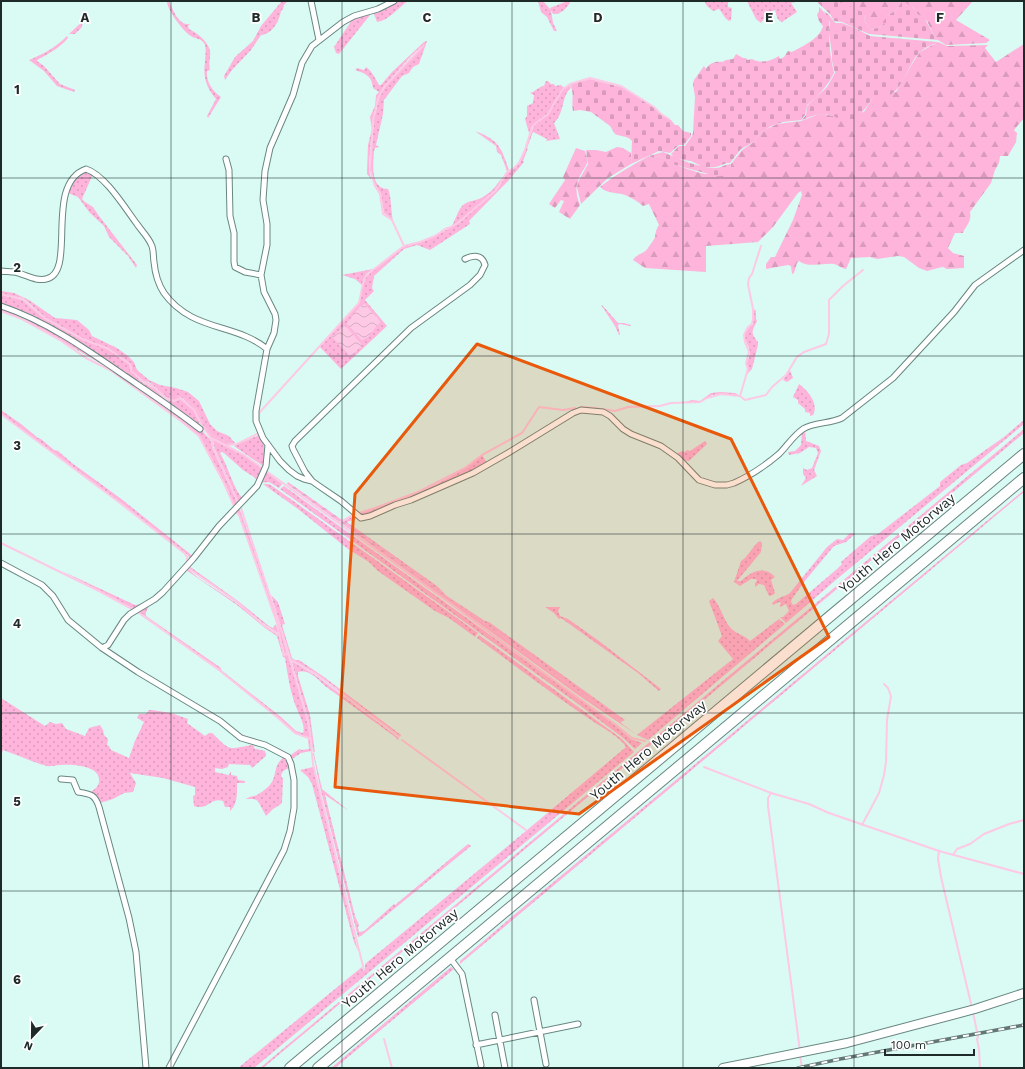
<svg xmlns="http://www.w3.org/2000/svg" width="1025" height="1069" font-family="'Work Sans',sans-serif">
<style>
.grass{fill:url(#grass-dots);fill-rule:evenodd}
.forest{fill:url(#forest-firs)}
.wetland{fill:url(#wetland-marsh)}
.cemetery{fill:url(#cemetery-stones)}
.water{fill:url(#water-waves)}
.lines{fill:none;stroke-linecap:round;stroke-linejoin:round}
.stream{stroke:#fdc9e4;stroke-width:2}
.minor-casing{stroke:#688780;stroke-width:7}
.primary-casing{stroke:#688780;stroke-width:10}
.motorway-casing{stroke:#688780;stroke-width:12}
.minor{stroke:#fff;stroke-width:5}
.primary{stroke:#fff;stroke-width:8}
.motorway{stroke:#fff;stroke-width:10}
.rail-casing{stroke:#637874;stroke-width:3.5}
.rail{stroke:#fff;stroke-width:2;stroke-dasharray:6;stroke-linecap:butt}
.marked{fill:#e8590c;fill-opacity:0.2;stroke:#e8590c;stroke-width:3;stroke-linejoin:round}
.grid{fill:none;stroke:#1e2a28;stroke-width:1;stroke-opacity:0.55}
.labels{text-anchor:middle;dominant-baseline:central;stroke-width:3.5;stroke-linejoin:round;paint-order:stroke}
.street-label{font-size:14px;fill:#1e2a28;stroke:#fff}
.grid-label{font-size:13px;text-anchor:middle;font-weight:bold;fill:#1e2a28;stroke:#fff;stroke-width:3.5;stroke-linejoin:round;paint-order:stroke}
</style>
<defs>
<pattern id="grass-dots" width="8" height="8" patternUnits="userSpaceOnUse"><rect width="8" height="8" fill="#feb4db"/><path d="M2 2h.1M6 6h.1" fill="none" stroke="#d99bbc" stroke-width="1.8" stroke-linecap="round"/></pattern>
<pattern id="forest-firs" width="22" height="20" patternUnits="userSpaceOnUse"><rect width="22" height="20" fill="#feb4db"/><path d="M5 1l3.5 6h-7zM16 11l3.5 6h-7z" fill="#d99bbc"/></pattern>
<pattern id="wetland-marsh" width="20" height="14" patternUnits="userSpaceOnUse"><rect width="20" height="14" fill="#feb4db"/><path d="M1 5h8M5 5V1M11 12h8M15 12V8" fill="none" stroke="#d99bbc"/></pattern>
<pattern id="cemetery-stones" width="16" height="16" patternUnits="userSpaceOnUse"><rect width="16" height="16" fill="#feb4db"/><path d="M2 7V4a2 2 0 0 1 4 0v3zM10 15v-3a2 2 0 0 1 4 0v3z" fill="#d99bbc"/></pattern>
<pattern id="water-waves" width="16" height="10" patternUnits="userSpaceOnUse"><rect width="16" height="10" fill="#fdc9e4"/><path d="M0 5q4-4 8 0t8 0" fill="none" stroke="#d8adc4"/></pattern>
</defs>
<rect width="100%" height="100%" fill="#d9fbf4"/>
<path class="grass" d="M167,1H169C173,9 178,26 190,24L188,26L189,29C197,33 208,41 210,51C211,57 208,63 210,70L207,71C206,81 212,91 221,97L208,118L207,116L216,99C206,87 203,77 205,62C205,56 207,48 204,43C201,38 195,39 191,36C183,31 167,10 167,1Z
M282,1H288L284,5L283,9L281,11C279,22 272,34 261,35L251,50L232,70L225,80L224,76L235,57L253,41L261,26Z
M396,1H408C399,7 388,21 377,22L373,11Z
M538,1H543L551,10L553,23L557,31H554L547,17L541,12Z
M704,1H729L728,3V7L732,8L731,20L729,21C724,18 723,13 719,9L713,11L707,6Z
M747,1H800L791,3L797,12L782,22C776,20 777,15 775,10L766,16L761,23L756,19Z
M565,2H569L570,3C566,9 560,15 553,14L550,8Z
M370,12V15L339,54L336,53L334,47L354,17Z
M85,19L81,28L75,34H69Z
M67,36L68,38C60,48 48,54 37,60V61L44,66L60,84L75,90L74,92L57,86L44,71L29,60C45,53 55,48 67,36Z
M427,41L419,64L413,67L409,73L402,76L384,100L383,114L376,145L379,147L375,148L374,151C373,164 370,189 388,189C391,193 391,212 393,220L384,213L381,194L376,186L370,169L374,120L379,98L385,87L425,43L411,56L384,86L378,98L373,120L369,161V170L371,179L367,174V171L368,145L372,129L370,117L375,106L376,95L379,92L373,88C372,76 365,73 355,70L357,68L364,70L366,67C372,71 375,78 379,85H381L392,72L424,42Z
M546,81H548L551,84H554L555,86L561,85L564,88L548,114L535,123L529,133L525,119L527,116V106L533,103L534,95L530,93C536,91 538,87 544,86Z
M570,85L571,88C561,96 565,113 554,123L560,139L546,141L547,139L533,132L527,148H528L523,161L524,162L509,180L469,221L470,224L430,250L417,245L404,249L374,276L372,288L374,291L365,300L387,326L341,369L319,346L359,303L363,285L367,275L404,247L421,242L435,236L459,223L497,190L508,172L514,169L519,163L525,150L533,128L536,123L548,115L563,90ZM376,317L380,322L362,340L347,323Z
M475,131C499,140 501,147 509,170L507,171L501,155L497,152L496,146Z
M86,172L93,174L82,199L85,202L93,207L99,216L137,265L136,268L128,256L109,237L104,226L90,213L78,197L68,193L76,179Z
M503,178C493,196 469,215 451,227C456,220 457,211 463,205C469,200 477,201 483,197C487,194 492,191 495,187C498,184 499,180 503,178Z
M373,269L366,274L362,285L355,279L342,275Z
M1,291L14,293L29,300L55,318L77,320L89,330L92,336L117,348L128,356L134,362L137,370L149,380L160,385L176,388L188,392L199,401L210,424L217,431L229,436L235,443L231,444L212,435L206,428L197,410L187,400L178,396L175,398L166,395L149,382L143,381L132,371L131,364L108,348L84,339L46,318L23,298L1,294Z
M1,295L22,300L45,319L84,340L107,349L130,365L131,371L142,382L155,389L165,399L174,402L180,399L194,411L204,433L210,439L213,450L238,504L235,507L224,483L199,435L110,369L22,318L1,311V307C69,331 133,383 192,424L199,430L200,428C176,409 151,392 126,375C87,348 46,320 1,305Z
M601,305L603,306L618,323H624L631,325L630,326L620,324L618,325L620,335H619L615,326Z
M754,309L756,311V319L757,321C752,332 750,332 758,342V345L752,369L746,375C748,370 746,367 747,362C748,359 750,356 750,353C749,340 736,338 753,324Z
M790,370L793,378L787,382L783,380Z
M799,384C808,391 819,403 813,415L810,416V413L805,412V409L798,403V400L793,397Z
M720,392L735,393L740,396L721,394L712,395L700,402H685L692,400L700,401L711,393Z
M1,410L21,424L38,438L41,439L54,450L58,451L72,463L120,498L189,553L192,556V558L187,564L189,558L188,555L120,502L1,414Z
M1024,420V424L837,579L786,623L780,617H783L789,611L786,604L780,607V605L781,603L779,602L773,605L772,603C778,597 784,597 790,593L827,547L837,539L843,540L850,533L855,534L846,542L834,546L804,582L792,599L791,602L793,605L796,604L837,569L842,564L841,562L871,536L878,534L940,486V482L961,465L967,463L1004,437Z
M805,429L806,441L819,446L821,451L814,470L817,476L801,486L806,478L803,474V468L807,470L812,468L818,453L816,448L809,447L800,453L789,455L788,452L795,451L801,445L802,431Z
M1024,429V433L263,1068H260Z
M259,435C266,449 267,451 263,466L234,446Z
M213,440L243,455L262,469L263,471L258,482L254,477L243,470L224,453L222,452L220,453C229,468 232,486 243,499L239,503L215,449Z
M705,441L707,444L689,461L682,460L679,457L678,453L682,451L685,452L687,450L690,451Z
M482,455L487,463L472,472L364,517L358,513C369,511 379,506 390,503C423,492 455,477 482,455Z
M265,471L282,484L279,488L269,482L259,483Z
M263,484H269L278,490L478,633L475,637L449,618L435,611L378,571L369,562L348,549L298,509Z
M284,486L616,726L631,739L642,743L635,749L622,737L574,701L280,489Z
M1024,490V492L460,964V961L514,915Z
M239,507L279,623L287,653L284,654L277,623L239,514L236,510Z
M356,515L359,518L347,522L437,586L447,596L485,621L489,622L625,720L621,722L343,521Z
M760,541L762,543L761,552L737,581H741C751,572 764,565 775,577L771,580L775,593L773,595L769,596L764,585L759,584L755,587V583L757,581L756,579H751L740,586L734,582L741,561L745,558L756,544Z
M189,566L238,601L269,626L273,628L276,624L278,633L264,624L237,602L189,568Z
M187,568C201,582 220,591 236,603C251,613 263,626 279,636L283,655L288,654L290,660L308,725L310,738L295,733L219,669L139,612L149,606L146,612V616L221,668V670L281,717L296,731L303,733C305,728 302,721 300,716C291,698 288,677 285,658L283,657L277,636L265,628L237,605L186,570Z
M62,571L135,605L143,604L134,609Z
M271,595L278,602L285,624L282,625L292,658L295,660H299L324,677L401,735L400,737L316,673L291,659Z
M713,598C720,605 723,618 729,626C735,634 745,635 750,641L779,619L785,624L648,740L637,735L733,659L718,641L722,636L709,601Z
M545,607H560L558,611L560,616L568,619L599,641L661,689L659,691L638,673L561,618L559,619L554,613Z
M479,635L622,739L634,752L254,1068H238L362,967L363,971L365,970V964L526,831L626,747C622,739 605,729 597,724C556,697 517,667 477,638Z
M293,662L315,675L399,738L398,740L394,736L325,686C318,679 308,668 298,672V676L310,715L315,753L313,751L308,718L292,663Z
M1,698L45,726L50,722L56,724L62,723L66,729L85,736L89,728L100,725L103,730L104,735L108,739L107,745L109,746L111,750L129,758L135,741L144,722L137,718L139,714H146L149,710H152L171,713L188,719L187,723L205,736L209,733H212C232,752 226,749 253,745L255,749H257L265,751L266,756L252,768L250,765L229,764L228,767L222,769L215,768V772L229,775L231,771V775L237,776L238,780L245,781V783H237C237,793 238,804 230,811V807H225L223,801C210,797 208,811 194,806L193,796L195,795V787L163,778L130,773L136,783L133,792L124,793L113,799L100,803L97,796L89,793C95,789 100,786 99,779C99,765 69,764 59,765C55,765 51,767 47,766C32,762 18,755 3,750L1,756Z
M241,734L269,744L291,755L299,749L302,750L309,749L308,739H310L311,751L301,753L292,759C280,746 260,742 243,737Z
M313,753L314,754L322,789L349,811L325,795L355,916L359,925L358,927L359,932L364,931L394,904L395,905L468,844L471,846L361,936L358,937L320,787Z
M284,757L290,768C285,769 282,771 281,776L283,779L282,802L281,804L273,809L266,816L258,801L254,799H246C251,795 253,797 257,795C262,792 269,787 272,782C277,773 273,766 284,757Z
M313,767L358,951L354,942L312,784L308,777L300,770Z
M451,967L454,969L335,1068H331Z"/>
<path class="forest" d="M836,1H973L956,20L990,40L986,43L946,45L938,40L934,36L927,21L917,14L914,8L901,3L896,10L887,16L885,25L871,30L864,20L866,15Z
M938,42L947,46L988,45L985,48L996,62L1024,44V118L1014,130L1017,133L1016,142L1008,156H1000L999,163L995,170L991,183L970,212C972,222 966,225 963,233H955L948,248L953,253L964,256V268L947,269L943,267L938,268L927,271L919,268L904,257L898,256L877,259L870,257L851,258L846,269C841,268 838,265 834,264C824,263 807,268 799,261L797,263L794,273L792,274L791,266L788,265L766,269V264L771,257H775L793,220L802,195L801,191L798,193L773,227L758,242L706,246V272L645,268L633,260C636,254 644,254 648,248C650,245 654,240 655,237C656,232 656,229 659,225L649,204L643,206C637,201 632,198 625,195C616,192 607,194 600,187C615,175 632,165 649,156L654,158L660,156L673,164L700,173L706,174L731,167V164L742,150L754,142L759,135L767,129L777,124L801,121L817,115L824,114L837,117L864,112L873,97L896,92L912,64L920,52Z
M617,147L623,148L631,153V164L608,178L581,204L577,187L578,182L588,164L586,150H596L606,152Z
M576,148L585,151C586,155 588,159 587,163C586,166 584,169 582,172C575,184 575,193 580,205L570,219L559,212L564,201L561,200L555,208L549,204L565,180L563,177Z"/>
<path class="wetland" d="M143,381C156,384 163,395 175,398L178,396L187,400L197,410L206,428L212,435L231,444L227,445L211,437L203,427L195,410L181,397L174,401L166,397L156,388Z
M288,482L342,520L339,522L287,484Z
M343,521L621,722V723L637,735L578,695L341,523Z"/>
<path class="cemetery" d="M816,1H836L850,6L866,14L864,20L871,30L885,25L883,22L887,16L896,10L901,3L905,2L916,10L917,14L924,17L934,36L938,40L869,34L842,22L834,21L830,14Z
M819,7C823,11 829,17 829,23C830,26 828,29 829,32C829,46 831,60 834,73C828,85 818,97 807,105L805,115L801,120L783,122L771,126L759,135L754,142L741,149L730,163H727L716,167H703L691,161L683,160L674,157L671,154L679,146H685L692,136L693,133L695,97L693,84L694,80L704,66L706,69C709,63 716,61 722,62L726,60L733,59L736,54L743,58H746L747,60L752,59C761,64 771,61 779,56L780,59L784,57L788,51L791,52L794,51C805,45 820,38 823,26L819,21L817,15L819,11Z
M824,11L829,15L835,23H842L855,28L870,36L938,42C932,45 924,48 919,53C904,69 902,103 873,97C866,108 859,119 845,122C828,112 819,112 801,121L806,115L807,106L827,87L835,73L832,61V55L829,32L830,23Z
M590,79L621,87L654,107L661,114L671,120L675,125H678L683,131L691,133V136L684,145H679L670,153L659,151L631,164L632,141C627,135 621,137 615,134L610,126L591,112L580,110L573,111C571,101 575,95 570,84Z
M663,152C680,159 698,168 716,168C721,168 725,164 731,164C731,173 724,177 716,176L672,164L660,156L654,158L649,156Z"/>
<path class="water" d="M365,304L380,322L368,337L362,340L347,323L360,306Z
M345,325L361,344V348L360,347L352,356H350L332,337Z"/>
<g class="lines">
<path class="stream" d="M404,246L392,220L383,214L380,194L375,186L370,169L373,120L378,98L384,87L423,46
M1,294L22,299L46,319L84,340L107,348L130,364L131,371L143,381L155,388L166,398L174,401L180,398L194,410L203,427L211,438L244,455L454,606L544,673L616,725L632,738L645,741
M1,311L22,319L60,340L86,358L110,370L181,421L199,436L224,483L234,506
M740,396L745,400L766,395L772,387L786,375L797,357L804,352L826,344L829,334V300L843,286L863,270
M581,407L595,408L615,411L628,407L660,406L671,403L700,402L707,398L721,394L740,396L748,369L746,363L749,352L745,342L744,335L748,327L752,324L753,319V309L748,284L749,278L752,274L761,246
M1,414L120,503L183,552C188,556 188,558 186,564
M259,424V413L359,303L364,279L367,275L373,270L404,246L420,242L435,236L445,229L451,227L459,222L496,190L507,172L514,168L519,163L525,150L532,127L536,123L548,114L562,90L570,84L590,78L621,86L654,107L661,114L669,119
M211,438L214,450L238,502
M228,445L237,444L257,434
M241,508L279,623L309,725L313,764L318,785L364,970
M236,512L239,515L277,623L284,655L288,654
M359,513L375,508L418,492L465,468L482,455L522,433L539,407L563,410L575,408
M339,523L354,514
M1,543L99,591L134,610
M188,568L237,602L263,625L279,635
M139,613L219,670L277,717L295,733L311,739
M291,660L316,674L399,736
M402,740L526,830
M704,767L771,793L809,804L829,813L939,851L1024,874
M771,793L768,798V806L800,1051
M862,825L879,793L884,775L886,762L887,720L891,696L888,688L884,684
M939,851L938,859L941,877L972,1008
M953,855L957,849L970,844L984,834L1009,824L1024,820
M973,1012L978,1037L977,1039L979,1049L980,1068
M384,1039L392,1068
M800,1055L802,1068"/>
<g class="minor-casing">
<path id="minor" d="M311,1L319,40
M394,1L378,9L354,16L343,22L312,46L302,63L293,95L270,148L265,171L263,200L267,224V245L261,275L264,292L275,314L276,320L274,333L267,349L256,411V421L263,438L280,461L289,470L297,476L304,479L312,481L319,486L341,501L361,518L370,516L395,505L411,500L473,473L508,453L573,413L581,410L603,412L610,416L623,429L631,434L661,446L678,458L699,480L715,485H727L734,483C750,476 766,465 779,454C787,446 793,436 803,429C815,422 829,424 842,418L893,378L954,312L975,285L1024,250
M226,159L229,170L230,216L234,233V262L235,267L245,272L261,275
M1,271C5,272 9,271 13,272C24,273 35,282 46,279C78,273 43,184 86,169C105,175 125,208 137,224C141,230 148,237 151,244C154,249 153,256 154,262C155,273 158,284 164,293C192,332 236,323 267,349
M1,306C46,321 86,349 125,376C150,393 176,410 200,429
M312,481L305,472L293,449L292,446L295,441L411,328L470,285L480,275L485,265C482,254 473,255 465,259
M1,563L42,585L53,596L68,620L102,648L138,672L220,721L241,738L265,745L288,757L291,764L294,780V808L290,831L284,850L169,1068
M102,648L108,645L124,620L130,614L155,599L163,592L193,559L219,526L257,486L266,466L268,445
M61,779L73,780L78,792C90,794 95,794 99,807L129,918L136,952L146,1068
M450,958L462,974L481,1065
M534,1000L546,1064
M495,1015L505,1068
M476,1045L578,1024"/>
</g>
<g class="primary-casing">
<path id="primary" d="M723,1068L847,1043L975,1009L1024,993"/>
</g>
<g class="motorway-casing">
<path id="motorway" d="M290,1068L1024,454
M318,1068L1024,478"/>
</g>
<use href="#minor" class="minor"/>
<use href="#primary" class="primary"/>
<use href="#motorway" class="motorway"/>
<g class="rail-casing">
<path id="rail" d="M798,1068L840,1059L1024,1025"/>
</g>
<use href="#rail" class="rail"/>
</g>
<path class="marked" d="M477,344L731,439L829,637L579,814L335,787L355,494Z"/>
<path class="grid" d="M171,1V1068M342,1V1068M512,1V1068M683,1V1068M854,1V1068M1,178H1024M1,356H1024M1,534H1024M1,713H1024M1,891H1024"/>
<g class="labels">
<g class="street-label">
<text transform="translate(897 543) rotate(-40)">Youth Hero Motorway</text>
<text transform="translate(648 750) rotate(-40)">Youth Hero Motorway</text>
<text transform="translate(400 958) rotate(-40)">Youth Hero Motorway</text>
</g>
</g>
<g class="grid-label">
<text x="85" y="22">A</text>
<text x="256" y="22">B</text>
<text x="427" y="22">C</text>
<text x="598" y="22">D</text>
<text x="769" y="22">E</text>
<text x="940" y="22">F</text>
<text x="17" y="94">1</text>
<text x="17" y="272">2</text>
<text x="17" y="450">3</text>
<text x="17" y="628">4</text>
<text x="17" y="806">5</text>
<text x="17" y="984">6</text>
</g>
<rect width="1025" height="1069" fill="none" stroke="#1e2a28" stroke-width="4"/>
<g transform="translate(32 1037) rotate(202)" stroke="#ffffff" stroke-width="3" paint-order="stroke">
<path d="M0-3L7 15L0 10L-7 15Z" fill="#1e2a28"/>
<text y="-6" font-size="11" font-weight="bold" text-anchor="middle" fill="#1e2a28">N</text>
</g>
<path d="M885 1049v6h89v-6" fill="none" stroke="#1e2a28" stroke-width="2"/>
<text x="891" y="1049" font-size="12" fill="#1e2a28" stroke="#ffffff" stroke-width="3" paint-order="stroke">100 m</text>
</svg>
